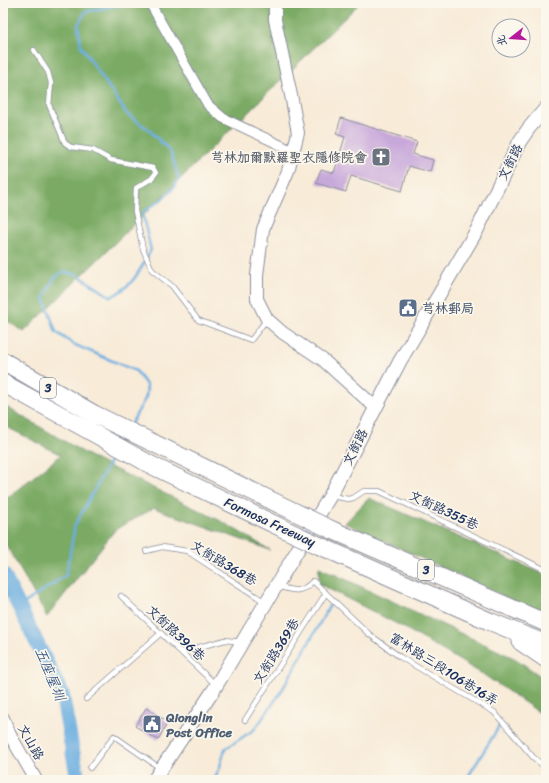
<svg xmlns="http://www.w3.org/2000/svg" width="549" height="783" font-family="Sriracha,'LXGW WenKai TC',sans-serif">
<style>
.forest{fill:#7aaa64;stroke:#4a6c61}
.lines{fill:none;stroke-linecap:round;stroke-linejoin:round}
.stream{stroke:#6caee0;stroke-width:2.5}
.river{stroke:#6caee0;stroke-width:15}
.building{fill:#c8a8da}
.service-casing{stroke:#8a8d9b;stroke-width:6}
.minor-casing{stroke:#8a8d9b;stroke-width:11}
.tertiary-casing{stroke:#8a8d9b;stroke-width:14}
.secondary-casing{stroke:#8a8d9b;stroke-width:15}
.motorway-casing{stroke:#8a8d9b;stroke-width:19}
.service{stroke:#fff;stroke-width:4.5}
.minor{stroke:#fff;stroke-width:9}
.tertiary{stroke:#fff;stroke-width:12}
.secondary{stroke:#fff;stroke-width:13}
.motorway{stroke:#fff;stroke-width:17}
.motorway-bridge-casing{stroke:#8a8d9b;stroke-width:19;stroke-linecap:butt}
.motorway-bridge{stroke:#fff;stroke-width:17}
.labels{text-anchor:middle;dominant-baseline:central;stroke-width:3.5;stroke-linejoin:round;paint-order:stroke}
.shield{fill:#fbf7ec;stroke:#5e6b89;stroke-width:1}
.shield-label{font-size:12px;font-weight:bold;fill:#1b2f5e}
.worship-label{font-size:13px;font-weight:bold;fill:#5b616d;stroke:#fbf7ec;text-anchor:end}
.street-label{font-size:13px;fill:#1b2f5e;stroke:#fbf7ec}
.service-label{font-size:13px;font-weight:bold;fill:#4e5e75;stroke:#fbf7ec;text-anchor:start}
.water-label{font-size:14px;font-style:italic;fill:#335585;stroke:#fbf7ec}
</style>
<rect width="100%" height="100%" fill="#fbf7ec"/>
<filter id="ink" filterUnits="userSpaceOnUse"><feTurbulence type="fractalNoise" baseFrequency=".025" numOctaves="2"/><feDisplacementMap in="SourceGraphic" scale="8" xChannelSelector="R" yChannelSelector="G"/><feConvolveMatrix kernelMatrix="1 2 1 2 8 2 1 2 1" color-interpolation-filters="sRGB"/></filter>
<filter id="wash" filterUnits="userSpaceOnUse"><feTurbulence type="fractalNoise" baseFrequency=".012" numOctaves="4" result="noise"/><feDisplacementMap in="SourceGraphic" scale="16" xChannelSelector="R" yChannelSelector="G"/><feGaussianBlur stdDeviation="0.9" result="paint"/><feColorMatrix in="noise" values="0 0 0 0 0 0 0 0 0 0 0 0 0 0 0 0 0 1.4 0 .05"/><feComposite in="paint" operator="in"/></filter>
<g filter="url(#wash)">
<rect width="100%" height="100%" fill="#f8ebd8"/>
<path class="forest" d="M3,3H360L24,332L3,318Z
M3,405L98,461L221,521L270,550L154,508L115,530L47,617L3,539V501L61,455L3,425Z
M369,498L546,575V613L527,607L345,523Z
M319,567L516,659L546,680V717L484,675L403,627L319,584Z"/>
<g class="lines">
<path class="stream" d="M131,424L146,397L147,386L136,371L73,344L56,332L44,298L54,278L63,272L76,274L111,297C134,285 139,272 151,250L142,213C156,203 172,195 179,178L170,151L148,129L127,114L81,46L78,25L85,12L118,5L149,6
M19,607L66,575L75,525L116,451
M213,780L219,770L225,749L255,729L281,692L330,605
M466,780L500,725"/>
<path class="river" d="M3,574L62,694L78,780"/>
</g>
<g id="blocks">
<path class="building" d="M341,118L417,142L413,154L433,160L430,172L409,166L402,191L351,176L346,192L316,183L321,169L334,173L345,137L336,134Z
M146,708L168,722L158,740L135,726Z"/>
</g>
</g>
<g filter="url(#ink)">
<use href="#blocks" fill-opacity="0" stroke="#8a8d9b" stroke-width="1"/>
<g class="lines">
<g class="service-casing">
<path id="service" d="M34,50L48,72L51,83L49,105L65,143L71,147L93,150L111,160L153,168L156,173L151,179L136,188L135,211L143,249L152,270L172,286L198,320L251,340L267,319
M332,496L348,499L353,498L364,491H379L546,570
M146,551L162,547L187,551L265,602
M277,586C293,591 301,594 313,581L369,634L400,657L494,712L533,757L546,768
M121,596L215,684
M181,652L225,640L241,642
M86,699L161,633
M245,720L326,593
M90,768L114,736L160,768"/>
</g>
<g class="minor-casing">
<path id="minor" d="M150,3L208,105L223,118L293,151"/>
</g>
<g class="tertiary-casing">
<path id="tertiary" d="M275,3V20L292,100L298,133L288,171L263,229L257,275V299L267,319L283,333L323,360L375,407
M3,718L10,735L36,780"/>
</g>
<g class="secondary-casing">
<path id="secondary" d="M154,780L213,691L330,496L400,361L477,230L520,141L529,128L546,108"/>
</g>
<g class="motorway-casing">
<path id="motorway" d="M3,361L94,414L295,512
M3,383L153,466L284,529
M330,529L546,623
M318,545L489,621L546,644
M521,642L546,659"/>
</g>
<use href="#service" class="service"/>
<use href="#minor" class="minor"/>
<use href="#tertiary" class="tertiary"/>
<use href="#secondary" class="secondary"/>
<use href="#motorway" class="motorway"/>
<g class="motorway-bridge-casing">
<path id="motorway-bridge" d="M295,512L330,529
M284,529L318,545"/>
</g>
<use href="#motorway-bridge" class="motorway-bridge"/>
</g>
</g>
<defs>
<g id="church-square" transform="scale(1)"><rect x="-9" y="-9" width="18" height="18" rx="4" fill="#6b7280" stroke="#fbf7ec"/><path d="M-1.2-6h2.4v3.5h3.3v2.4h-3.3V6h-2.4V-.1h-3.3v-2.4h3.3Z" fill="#fff"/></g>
<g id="civic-square" transform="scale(1)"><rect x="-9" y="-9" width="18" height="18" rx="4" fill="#5c6f8a" stroke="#fbf7ec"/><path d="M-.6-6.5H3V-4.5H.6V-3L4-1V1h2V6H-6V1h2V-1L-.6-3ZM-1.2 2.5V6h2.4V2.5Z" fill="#fff"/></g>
</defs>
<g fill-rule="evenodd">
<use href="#church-square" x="381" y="157"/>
<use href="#civic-square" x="408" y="308"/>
<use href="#civic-square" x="152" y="724"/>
</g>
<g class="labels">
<g class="shield">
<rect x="40" y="378" width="16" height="20" rx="3"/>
<rect x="418" y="560" width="16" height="20" rx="3"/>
</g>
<g class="shield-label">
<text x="48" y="388">3</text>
<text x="426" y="570">3</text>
</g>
<g class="worship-label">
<text x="367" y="157">芎林加爾默羅聖衣隱修院會</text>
</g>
<g class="street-label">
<text transform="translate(510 162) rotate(-63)">文銜路</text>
<text transform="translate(355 447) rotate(-63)">文銜路</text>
<text transform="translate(444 510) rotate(25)">文銜路355巷</text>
<text transform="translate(270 522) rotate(25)">Formosa Freeway</text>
<text transform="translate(224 563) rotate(31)">文銜路368巷</text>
<text transform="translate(176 633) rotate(43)">文銜路396巷</text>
<text transform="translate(276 651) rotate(-58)">文銜路369巷</text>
<text transform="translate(444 669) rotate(32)">富林路三段106巷16弄</text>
<text transform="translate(31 742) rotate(61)">文山路</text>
</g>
<g class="service-label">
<text x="422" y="308">芎林郵局</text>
<text x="166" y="717">Qionglin<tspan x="166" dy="15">Post Office</tspan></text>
</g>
<g class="water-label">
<text transform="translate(50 674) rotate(67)">五座屋圳</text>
</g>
</g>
<rect width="549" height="783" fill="none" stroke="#fbf7ec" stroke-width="16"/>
<g transform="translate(511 38) rotate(253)"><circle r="19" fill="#fbf7ec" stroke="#a1a7b3"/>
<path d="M0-3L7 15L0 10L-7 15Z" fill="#b5179e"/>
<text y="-6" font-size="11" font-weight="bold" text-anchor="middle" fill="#1b2f5e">北</text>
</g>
</svg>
